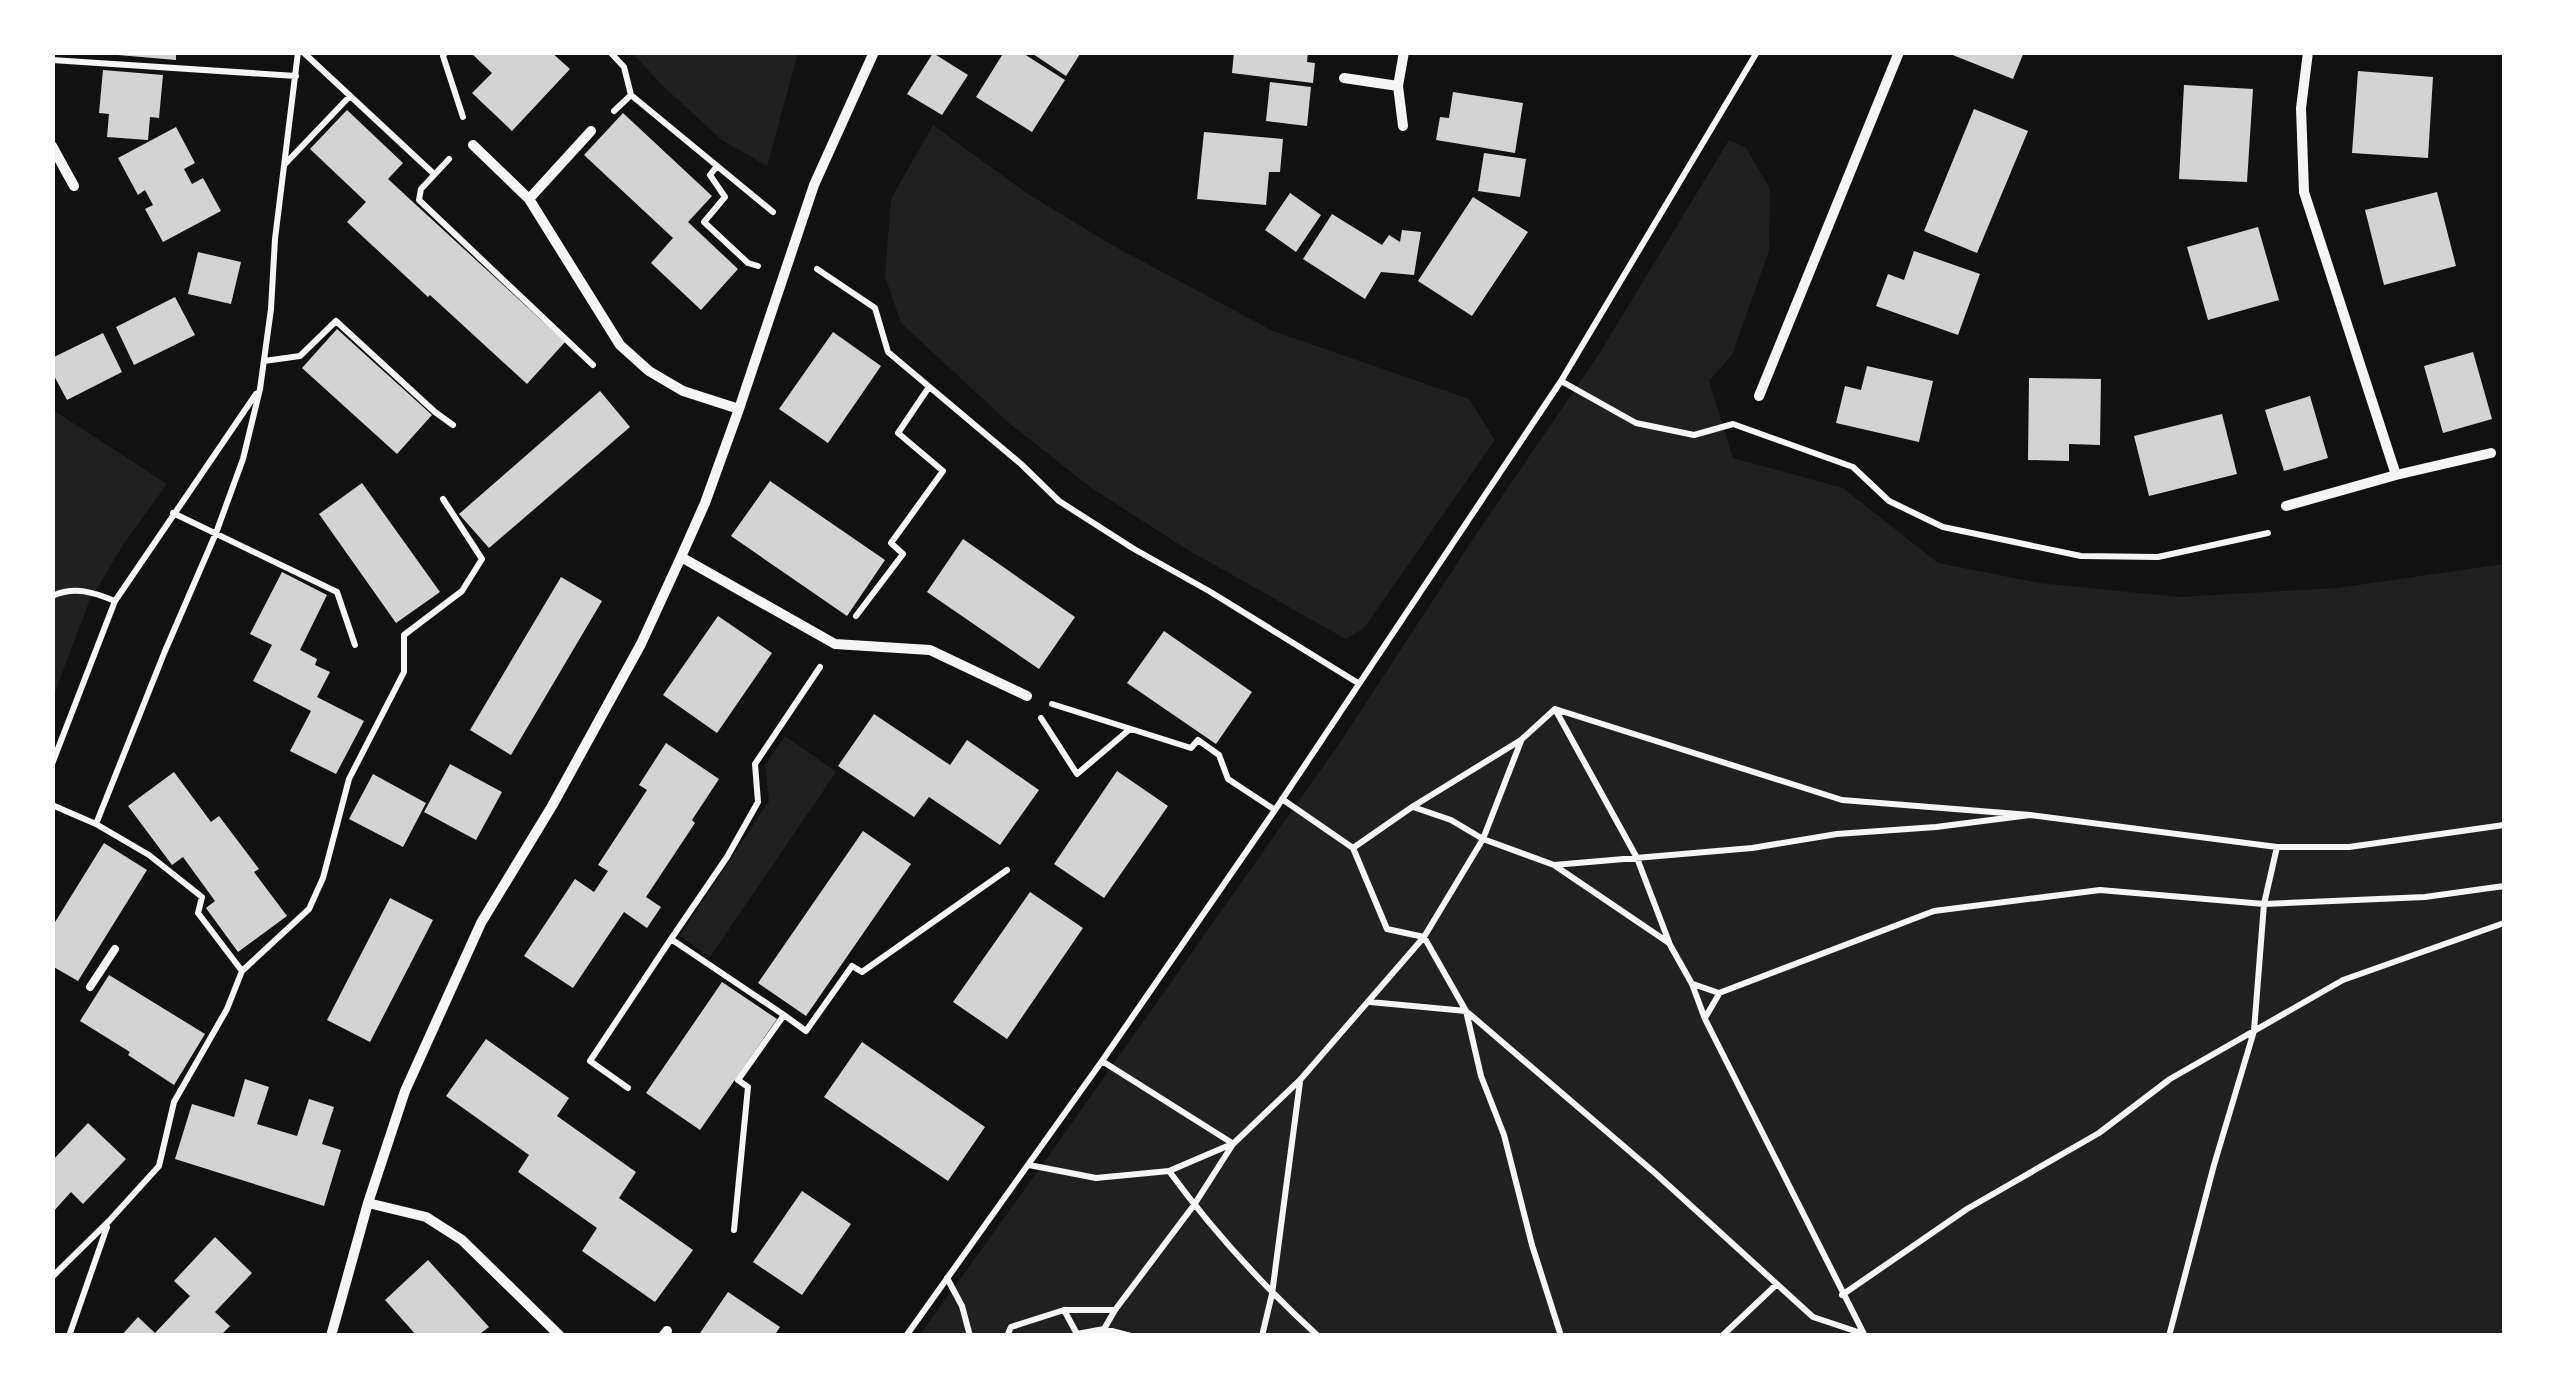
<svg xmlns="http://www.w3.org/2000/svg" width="2557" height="1388" font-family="Arial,sans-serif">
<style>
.green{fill:#202020}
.building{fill:#d3d3d3}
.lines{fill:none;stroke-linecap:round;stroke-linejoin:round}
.path{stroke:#f5f5f5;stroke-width:6}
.service{stroke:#f5f5f5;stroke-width:8}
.minor{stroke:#f5f5f5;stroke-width:10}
</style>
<rect width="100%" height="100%" fill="#111"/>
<path class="green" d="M632,53H798L767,166L722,140L664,87Z
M933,125L1025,192L1110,244L1273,331L1469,399L1495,440L1364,628L1346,639L1188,550L1090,487L1009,423L901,323L885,276L891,199Z
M1729,140L1746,148L1770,189L1769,251L1732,355L1709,381L1733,458L1843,488L1938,563L2039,583L2178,597L2337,588L2504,564V1335L919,1336L1050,1154L1341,741L1477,533L1599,354Z
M53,410L167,484L123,545L89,602L53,697Z
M785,736L836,772L710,957L680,936L769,801L765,765Z"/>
<path class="building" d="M118,52H176V60L118,55Z
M470,52H551L570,69L512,131L472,93L492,73Z
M1004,52H1021L1065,80L1032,132L976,97Z
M1030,52H1078L1080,54L1066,76Z
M1234,52H1308L1307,62L1315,63L1313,83L1232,73Z
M1945,52H2024L2013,79Z
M933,53L968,75L942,115L907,94Z
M103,70L163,75L159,118L150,117L148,140L107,137L109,114L99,113Z
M2358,71L2433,77L2428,158L2352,153Z
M1270,82L1311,87L1307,126L1266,121Z
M2184,85L2253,89L2247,182L2179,179Z
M1453,92L1523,103L1515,153L1436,140L1440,117L1449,118Z
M1974,109L2028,131L1977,253L1924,231Z
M347,110L403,163L388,179L565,342L527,384L430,295L428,297L347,222L366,202L310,149Z
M623,113L712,196L688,222L738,269L701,310L651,263L673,238L584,155Z
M176,127L195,163L184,169L192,184L203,178L221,211L163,242L145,209L153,205L145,190L138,195L118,158Z
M1204,132L1283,139L1280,172H1269L1266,205L1197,199Z
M1484,153L1526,159L1520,197L1478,191Z
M2437,192L2456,266L2384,285L2365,210Z
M1290,193L1321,215L1296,252L1265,230Z
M1473,197L1528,232L1472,316L1418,281Z
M1332,214L1382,245L1389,235L1400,242L1402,230L1421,232L1414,275L1381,272L1365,299L1303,259Z
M2258,227L2279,300L2208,320L2187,247Z
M1914,251L1980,274L1958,335L1876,306L1888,274L1904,280Z
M198,252L241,262L231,304L188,294Z
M175,297L195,335L134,365L116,327Z
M337,329L432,415L397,454L302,368Z
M833,332L881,366L828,443L779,409Z
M103,333L122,372L67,400L52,372V358Z
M2473,352L2492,419L2443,433L2424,366Z
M1867,366L1933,381L1919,442L1836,423L1845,386L1861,390Z
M2029,378L2101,379L2100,445L2069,444V461L2028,460Z
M600,391L630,427L489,548L459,514Z
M2310,396L2328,458L2284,471L2265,410Z
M2222,414L2237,474L2149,496L2134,436Z
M770,481L885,560L847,616L731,536Z
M362,483L440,592L396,623L319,514Z
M963,539L1075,617L1039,669L927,592Z
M282,572L327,595L300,650L317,659L315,665L330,672L317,697L364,721L336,774L290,751L311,711L253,681L272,645L250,634Z
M561,577L602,601L511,755L470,730Z
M718,616L772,653L717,733L663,695Z
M1164,631L1252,692L1216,744L1127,683Z
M874,714L950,765L967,740L1039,790L1000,845L929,797L914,817L838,766Z
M666,743L719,779L692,820L695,823L646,897L661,907L647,928L624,912L573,988L524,956L575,879L594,892L608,871L598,865L647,790L639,785Z
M450,764L502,792L476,840L424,812Z
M1117,771L1168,806L1104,898L1054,864Z
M174,772L211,822L219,816L259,869L254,872L287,916L238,952L206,908L215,901L183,857L172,865L128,806Z
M373,774L426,803L403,847L349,819Z
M863,831L911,864L806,1016L758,983Z
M104,843L147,870L78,981L52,966V927Z
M1030,892L1083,928L1007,1039L953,1002Z
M390,898L433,920L370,1042L327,1020Z
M109,975L205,1034L174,1085L128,1055L130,1052L80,1021Z
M722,982L777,1019L700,1130L646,1093Z
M486,1039L569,1098L557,1116L636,1172L619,1198L693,1250L655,1302L582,1251L597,1228L518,1172L529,1155L446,1096Z
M862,1042L985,1127L948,1181L824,1097Z
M245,1079L269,1087L257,1124L297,1136L309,1099L334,1107L322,1144L341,1150L324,1206L175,1159L192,1104L234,1117Z
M88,1123L126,1159L83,1204L71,1192L52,1213V1161Z
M802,1191L851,1224L802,1295L753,1262Z
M215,1237L252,1273L215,1312L230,1326L220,1336H121L138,1317L155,1333L190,1296L174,1281Z
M428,1260L489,1327L481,1333L484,1336H417L385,1300Z
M728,1292L780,1327L774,1336H698Z"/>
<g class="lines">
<path class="path" d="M303,52L434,174
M446,52L443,56L463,117
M610,52L624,67L631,95
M52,60L296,76
M614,111L631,95L773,212
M449,159L421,189L419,200L593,365
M285,164L350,96
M717,166L710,175L725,197L704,222L748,263L758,266
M817,269L875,308L888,352L1021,464L1059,501L1134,549L1209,591L1358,683
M264,361L300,356L336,321L435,412L453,425
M1561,381L1636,423L1694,435L1733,424L1853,467L1889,501L1943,527L2081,556L2158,557L2268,533
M173,513L337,592L355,645
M52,596C75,586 93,592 115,601
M856,616L903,554L891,543L943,471L898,433L929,387
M1052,704L1191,748L1198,740L1219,755L1228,779L1275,810
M1041,718L1077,774L1130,729
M52,764L115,601L256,394
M1282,799L1353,848L1387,929L1424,937L1466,1011L1481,1076L1504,1135L1532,1245L1561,1336
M52,805L96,824L165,651L216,533L243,459L260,389L271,309L275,239L298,52
M1413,807L1451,820L1483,839L1521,741
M2030,815L2277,847H2349L2504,825
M96,824L149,855L202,897L198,913L242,971L309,909L323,878L349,779L404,672V635L462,591L482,559L443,499
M1353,848L1412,807L1521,740L1555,709L1637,858L1669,942
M1693,984L1719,993L1934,911L2100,890L2264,904L2425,897L2504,886
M1370,1002L1466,1011L1655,1173L1813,1317L1864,1334L1705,1019L1692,984L1669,943L1554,865L1752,848L1837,834L1936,827L2030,815L1842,800L1555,709
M784,1015L671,939L727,857L758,802L755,764L820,667
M1705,1018L1719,994
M1102,1061L1232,1143
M628,1088L590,1061L671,939
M1232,1144L1169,1171C1213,1231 1263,1286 1318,1336
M1029,1165L1096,1178L1169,1171
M734,1230L748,1087L738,1080L784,1015L806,1031L852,966L862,972L1007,870
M52,1277L109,1221L159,1166L174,1102L227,1009L242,971
M947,1278L962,1306L970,1336
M1842,1295L1967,1209L2099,1133L2170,1079L2343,980L2504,923
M1064,1310L1077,1334L1104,1329L1131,1336
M69,1336L107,1227
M906,1336L1102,1061L1275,810L1561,381L1757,52
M1007,1336L1011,1327L1064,1310H1115
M1100,1336L1115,1310L1194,1205L1233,1144L1300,1080L1424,937L1483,839L1554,865
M1262,1336L1272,1294L1300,1082
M1722,1336L1777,1284
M2169,1336L2214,1165L2254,1031L2264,904L2277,847"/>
<path class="service" d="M90,987L115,949"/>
<path class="minor" d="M2308,52L2301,108L2304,192L2396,475
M1344,78L1398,86L1404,52
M1398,86L1403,126
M473,145L529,199L620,345L649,371L683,391L739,409
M52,146L74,186
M529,199L591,131
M1759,396L1899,52
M2286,506L2396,475L2491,453
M681,557L835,644L930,650L1027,696
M368,1203L426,1217L462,1240L560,1336
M331,1336L368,1203L405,1091L481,923L552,806L641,644L681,557L705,503L739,409L814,185L874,52
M663,1336L667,1331"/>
</g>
<rect width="2557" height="1388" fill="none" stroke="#ffffff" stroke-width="110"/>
</svg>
